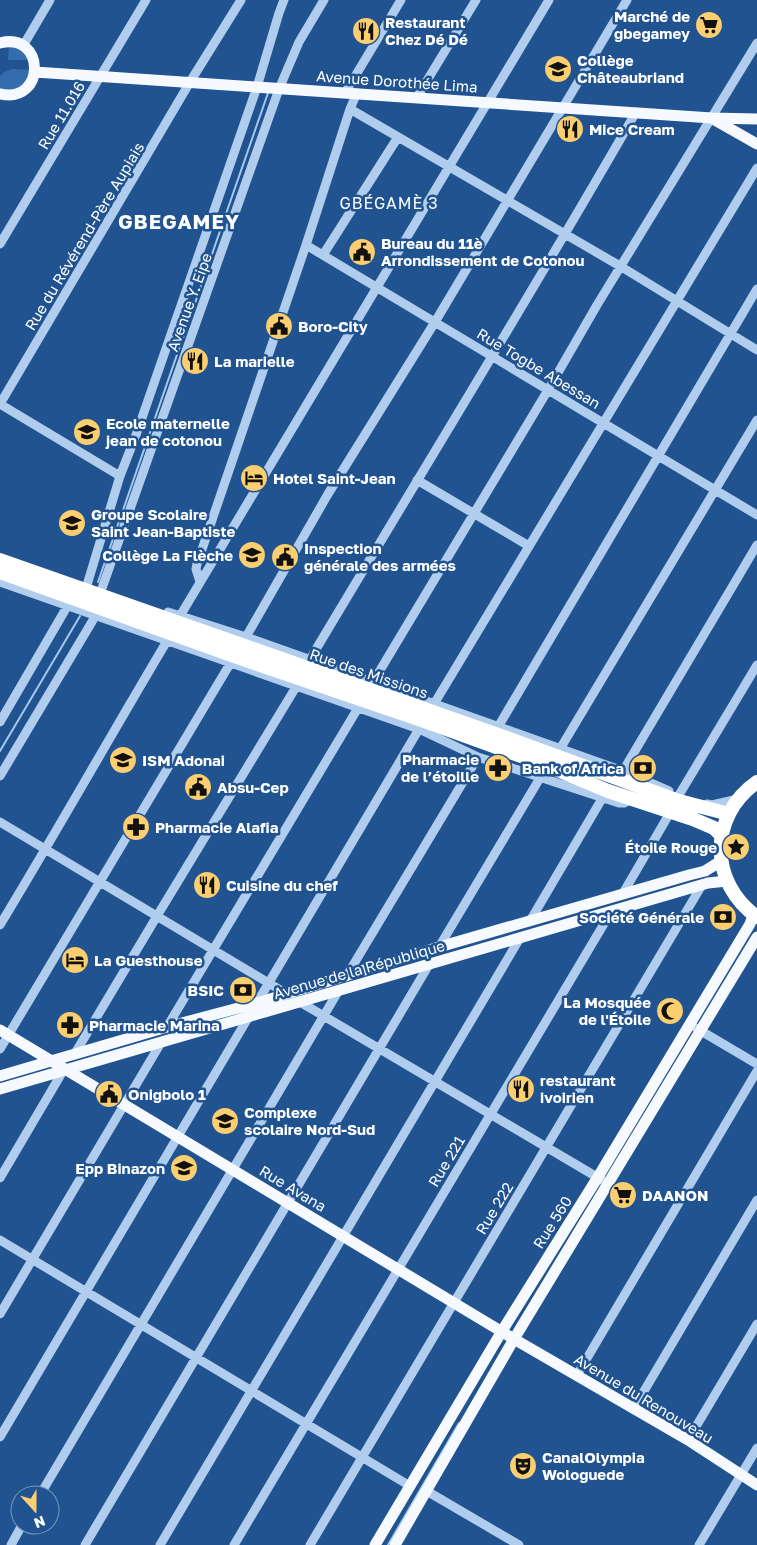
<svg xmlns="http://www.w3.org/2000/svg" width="757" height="1545" font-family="'Golos Text',sans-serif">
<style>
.green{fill:#336dad}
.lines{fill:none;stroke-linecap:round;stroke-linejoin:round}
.stream{stroke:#a3c8ee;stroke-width:2}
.minor{stroke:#b0cded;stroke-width:9}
.major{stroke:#f6faff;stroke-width:11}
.highway{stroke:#fff;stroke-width:14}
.labels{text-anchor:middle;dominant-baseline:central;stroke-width:5;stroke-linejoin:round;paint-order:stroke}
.poi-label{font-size:15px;font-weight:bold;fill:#fff;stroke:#205390;text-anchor:start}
.street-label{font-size:15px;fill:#fff;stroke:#205390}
.neighbourhood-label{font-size:16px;letter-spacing:1px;fill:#fff;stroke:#205390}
.district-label{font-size:20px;font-weight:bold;letter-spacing:1px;fill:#fff;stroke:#205390}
</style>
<rect width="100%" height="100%" fill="#205390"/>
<path class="green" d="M9,45L21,50L29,60H8Z
M13,69L30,70L26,83L16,91L0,90V76L4,72Z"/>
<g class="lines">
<path class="stream" d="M98,582L268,93
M0,751L80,616
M388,1545L459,1423"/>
<path class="minor" d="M23,46L50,0
M345,93L401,0
M417,97L476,0
M350,109L620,266L757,350
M0,244L146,0
M306,245L757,515
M323,255L398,137
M0,404L190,82L241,0
M0,404L120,476
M417,480L529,546
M0,582L419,729L478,757L619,803H624L631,799
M200,582L196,569L197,564L306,245L350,109L357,93
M87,585L120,476L136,435L257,87L279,13L284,0
M101,591L279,89L299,42L324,0
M168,612L246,637L623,771L669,791
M180,616L549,0
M309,661C418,478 530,297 636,112
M373,682L548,390L597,305L757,43
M434,704L757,168
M0,722L68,605
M498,727L757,289
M560,749L757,420
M623,771L757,545
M0,776L96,615
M679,795L757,665
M707,804L712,805L738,799
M0,822L287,994
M622,895L671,811
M530,921L603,797
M0,925C57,831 111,735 167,641
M439,947L540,778
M346,977L478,757
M300,1002L602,1180
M167,1027L358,708
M696,1028L757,1064
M0,1049L246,637L328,494L435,322L627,0
M74,1055L157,916L296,687
M0,1178L63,1071
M0,1240L410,1486
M0,1314L162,1041
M577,1375L757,1071
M634,1408L757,1200
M0,1437L419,729
M688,1440L757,1324
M425,1490L519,1545
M40,1495L339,990
M11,1545L22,1525
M85,1545L430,963
M160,1545L520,938
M234,1545L611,912
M310,1545L702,885
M699,1545L757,1448"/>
<path class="major" d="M0,43C45,31 47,104 0,94
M35,72L712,118L757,119
M713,119L757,144
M0,1030L514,1339L688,1440L757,1485
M0,1076L167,1027L257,1003L439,947L689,875L705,871L721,861
M0,1089L708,883L727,881
M375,1545L502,1331L598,1177L750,924L753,915
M395,1545L514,1339L757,937"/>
<path class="highway" d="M0,560L493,733L679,801L729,814
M0,572L234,656L424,721L546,765L608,791L693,819L714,828L722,836
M757,782C708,816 709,883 757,917"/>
</g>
<defs>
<g id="supermarket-disc" transform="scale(1.4375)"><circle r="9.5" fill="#fbcf70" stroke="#205390"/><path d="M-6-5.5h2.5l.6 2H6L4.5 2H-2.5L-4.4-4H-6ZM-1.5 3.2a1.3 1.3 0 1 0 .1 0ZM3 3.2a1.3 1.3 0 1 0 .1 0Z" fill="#111"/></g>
<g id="restaurant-disc" transform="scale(1.4375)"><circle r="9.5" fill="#fbcf70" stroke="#205390"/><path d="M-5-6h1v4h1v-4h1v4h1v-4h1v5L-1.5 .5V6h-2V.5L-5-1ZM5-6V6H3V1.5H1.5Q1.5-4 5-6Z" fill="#111"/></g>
<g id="school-disc" transform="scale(1.4375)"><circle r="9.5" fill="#fbcf70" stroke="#205390"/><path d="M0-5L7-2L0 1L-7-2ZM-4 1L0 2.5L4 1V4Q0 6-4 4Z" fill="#111"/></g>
<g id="civic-disc" transform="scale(1.4375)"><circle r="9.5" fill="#fbcf70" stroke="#205390"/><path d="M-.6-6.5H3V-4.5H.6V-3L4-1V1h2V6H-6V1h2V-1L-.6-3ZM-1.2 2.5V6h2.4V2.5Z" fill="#111"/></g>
<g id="hotel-disc" transform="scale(1.4375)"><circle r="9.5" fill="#fbcf70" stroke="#205390"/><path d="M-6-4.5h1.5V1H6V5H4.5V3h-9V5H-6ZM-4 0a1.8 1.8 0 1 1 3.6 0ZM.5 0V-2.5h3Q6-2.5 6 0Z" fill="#111"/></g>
<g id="university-disc" transform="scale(1.4375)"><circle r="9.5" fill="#fbcf70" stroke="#205390"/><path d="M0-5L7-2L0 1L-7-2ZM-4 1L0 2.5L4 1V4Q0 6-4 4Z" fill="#111"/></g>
<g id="pharmacy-disc" transform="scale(1.4375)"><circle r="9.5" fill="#fbcf70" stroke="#205390"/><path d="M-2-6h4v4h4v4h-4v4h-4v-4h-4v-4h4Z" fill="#111"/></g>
<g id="bank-disc" transform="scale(1.4375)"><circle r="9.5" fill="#fbcf70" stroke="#205390"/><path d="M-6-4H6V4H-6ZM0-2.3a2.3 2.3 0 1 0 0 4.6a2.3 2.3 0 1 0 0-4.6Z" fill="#111"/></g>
<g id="sight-disc" transform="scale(1.4375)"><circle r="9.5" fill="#fbcf70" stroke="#205390"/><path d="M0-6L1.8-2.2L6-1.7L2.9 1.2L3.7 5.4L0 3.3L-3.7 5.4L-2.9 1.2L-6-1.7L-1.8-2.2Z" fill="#111"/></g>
<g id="mosque-disc" transform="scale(1.4375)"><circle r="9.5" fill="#fbcf70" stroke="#205390"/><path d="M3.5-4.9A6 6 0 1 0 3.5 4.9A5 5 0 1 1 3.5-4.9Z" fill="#111"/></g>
<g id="theatre-disc" transform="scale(1.4375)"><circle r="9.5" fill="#fbcf70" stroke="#205390"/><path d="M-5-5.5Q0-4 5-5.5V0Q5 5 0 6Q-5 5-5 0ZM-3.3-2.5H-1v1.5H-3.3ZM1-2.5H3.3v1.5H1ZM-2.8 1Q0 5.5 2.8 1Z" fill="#111"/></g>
</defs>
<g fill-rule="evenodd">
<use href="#supermarket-disc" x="709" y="25"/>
<use href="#restaurant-disc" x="366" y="31"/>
<use href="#school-disc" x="558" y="69"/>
<use href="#restaurant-disc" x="570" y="129"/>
<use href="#civic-disc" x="362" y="252"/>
<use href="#civic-disc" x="279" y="326"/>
<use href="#restaurant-disc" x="195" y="361"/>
<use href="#school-disc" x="87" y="432"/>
<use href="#hotel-disc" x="254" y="478"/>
<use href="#school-disc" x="72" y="523"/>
<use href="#school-disc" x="252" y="555"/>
<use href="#civic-disc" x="285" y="557"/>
<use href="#university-disc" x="123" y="760"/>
<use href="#pharmacy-disc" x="498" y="768"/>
<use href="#bank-disc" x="643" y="768"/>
<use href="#civic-disc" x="198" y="787"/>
<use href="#pharmacy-disc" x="136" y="827"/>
<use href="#sight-disc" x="736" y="847"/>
<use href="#restaurant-disc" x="207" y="885"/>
<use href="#bank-disc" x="723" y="917"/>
<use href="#hotel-disc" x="75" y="960"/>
<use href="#bank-disc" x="243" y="990"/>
<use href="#mosque-disc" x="670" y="1011"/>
<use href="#pharmacy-disc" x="70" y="1025"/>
<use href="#restaurant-disc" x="521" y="1089"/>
<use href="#civic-disc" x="109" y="1094"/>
<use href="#school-disc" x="225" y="1121"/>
<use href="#school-disc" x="184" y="1168"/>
<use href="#supermarket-disc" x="623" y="1195"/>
<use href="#theatre-disc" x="523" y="1466"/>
</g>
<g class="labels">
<g class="poi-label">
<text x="690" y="16" text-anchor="end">Marché de<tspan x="690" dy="17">gbegamey</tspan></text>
<text x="385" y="22">Restaurant<tspan x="385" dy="17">Chez Dé Dé</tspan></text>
<text x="577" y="60">Collège<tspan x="577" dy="17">Châteaubriand</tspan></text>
<text x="589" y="129">Mice Cream</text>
<text x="381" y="243">Bureau du 11è<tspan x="381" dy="17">Arrondissement de Cotonou</tspan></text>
<text x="298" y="326">Boro-City</text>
<text x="214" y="361">La marielle</text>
<text x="106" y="423">Ecole maternelle<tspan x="106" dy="17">jean de cotonou</tspan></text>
<text x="273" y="478">Hotel Saint-Jean</text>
<text x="91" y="514">Groupe Scolaire<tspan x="91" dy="17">Saint Jean-Baptiste</tspan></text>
<text x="304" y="548">Inspection<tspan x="304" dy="17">générale des armées</tspan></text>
<text x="233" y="555" text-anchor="end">Collège La Flèche</text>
<text x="479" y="759" text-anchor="end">Pharmacie<tspan x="479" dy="17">de l’étoille</tspan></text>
<text x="142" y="760">ISM Adonai</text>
<text x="624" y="768" text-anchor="end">Bank of Africa</text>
<text x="217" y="787">Absu-Cep</text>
<text x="155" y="827">Pharmacie Alafia</text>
<text x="717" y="847" text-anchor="end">Étoile Rouge</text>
<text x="226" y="885">Cuisine du chef</text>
<text x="704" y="917" text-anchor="end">Société Générale</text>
<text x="94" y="960">La Guesthouse</text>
<text x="224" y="990" text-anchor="end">BSIC</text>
<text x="651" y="1002" text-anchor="end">La Mosquée<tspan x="651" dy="17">de l'Étoile</tspan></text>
<text x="89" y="1025">Pharmacie Marina</text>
<text x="540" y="1080">restaurant<tspan x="540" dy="17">ivoirien</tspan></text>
<text x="128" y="1094">Onigbolo 1</text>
<text x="244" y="1112">Complexe<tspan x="244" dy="17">scolaire Nord-Sud</tspan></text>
<text x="165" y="1168" text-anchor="end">Epp Binazon</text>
<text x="642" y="1195">DAANON</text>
<text x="542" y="1457">CanalOlympia<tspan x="542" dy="17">Wologuede</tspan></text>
</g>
<g class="street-label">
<text transform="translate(397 81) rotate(4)">Avenue Dorothée Lima</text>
<text transform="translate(61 115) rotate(-59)">Rue 11.016</text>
<text transform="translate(84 236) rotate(-59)">Rue du Révérend-Père Aupiais</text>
<text transform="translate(189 302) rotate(-70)">Avenue Y. Eipe</text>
<text transform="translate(539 368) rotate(31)">Rue Togbe Abessan</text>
<text transform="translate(369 673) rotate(19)">Rue des Missions</text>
<text transform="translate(359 969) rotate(-16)">Avenue de la République</text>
<text transform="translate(446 1161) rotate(-59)">Rue 221</text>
<text transform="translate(293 1188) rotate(31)">Rue Avana</text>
<text transform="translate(494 1208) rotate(-59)">Rue 222</text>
<text transform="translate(552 1222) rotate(-58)">Rue 560</text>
<text transform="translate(644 1398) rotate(31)">Avenue du Renouveau</text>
</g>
<g class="neighbourhood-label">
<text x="389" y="203">GBÉGAMÈ 3</text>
</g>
<g class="district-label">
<text x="179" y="221">GBEGAMEY</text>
</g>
</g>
<g transform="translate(35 1510) rotate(159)"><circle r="24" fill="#205390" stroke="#7998bc"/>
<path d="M0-4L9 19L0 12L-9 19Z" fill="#fbcf70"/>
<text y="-8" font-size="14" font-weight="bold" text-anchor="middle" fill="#ffffff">N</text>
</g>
</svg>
